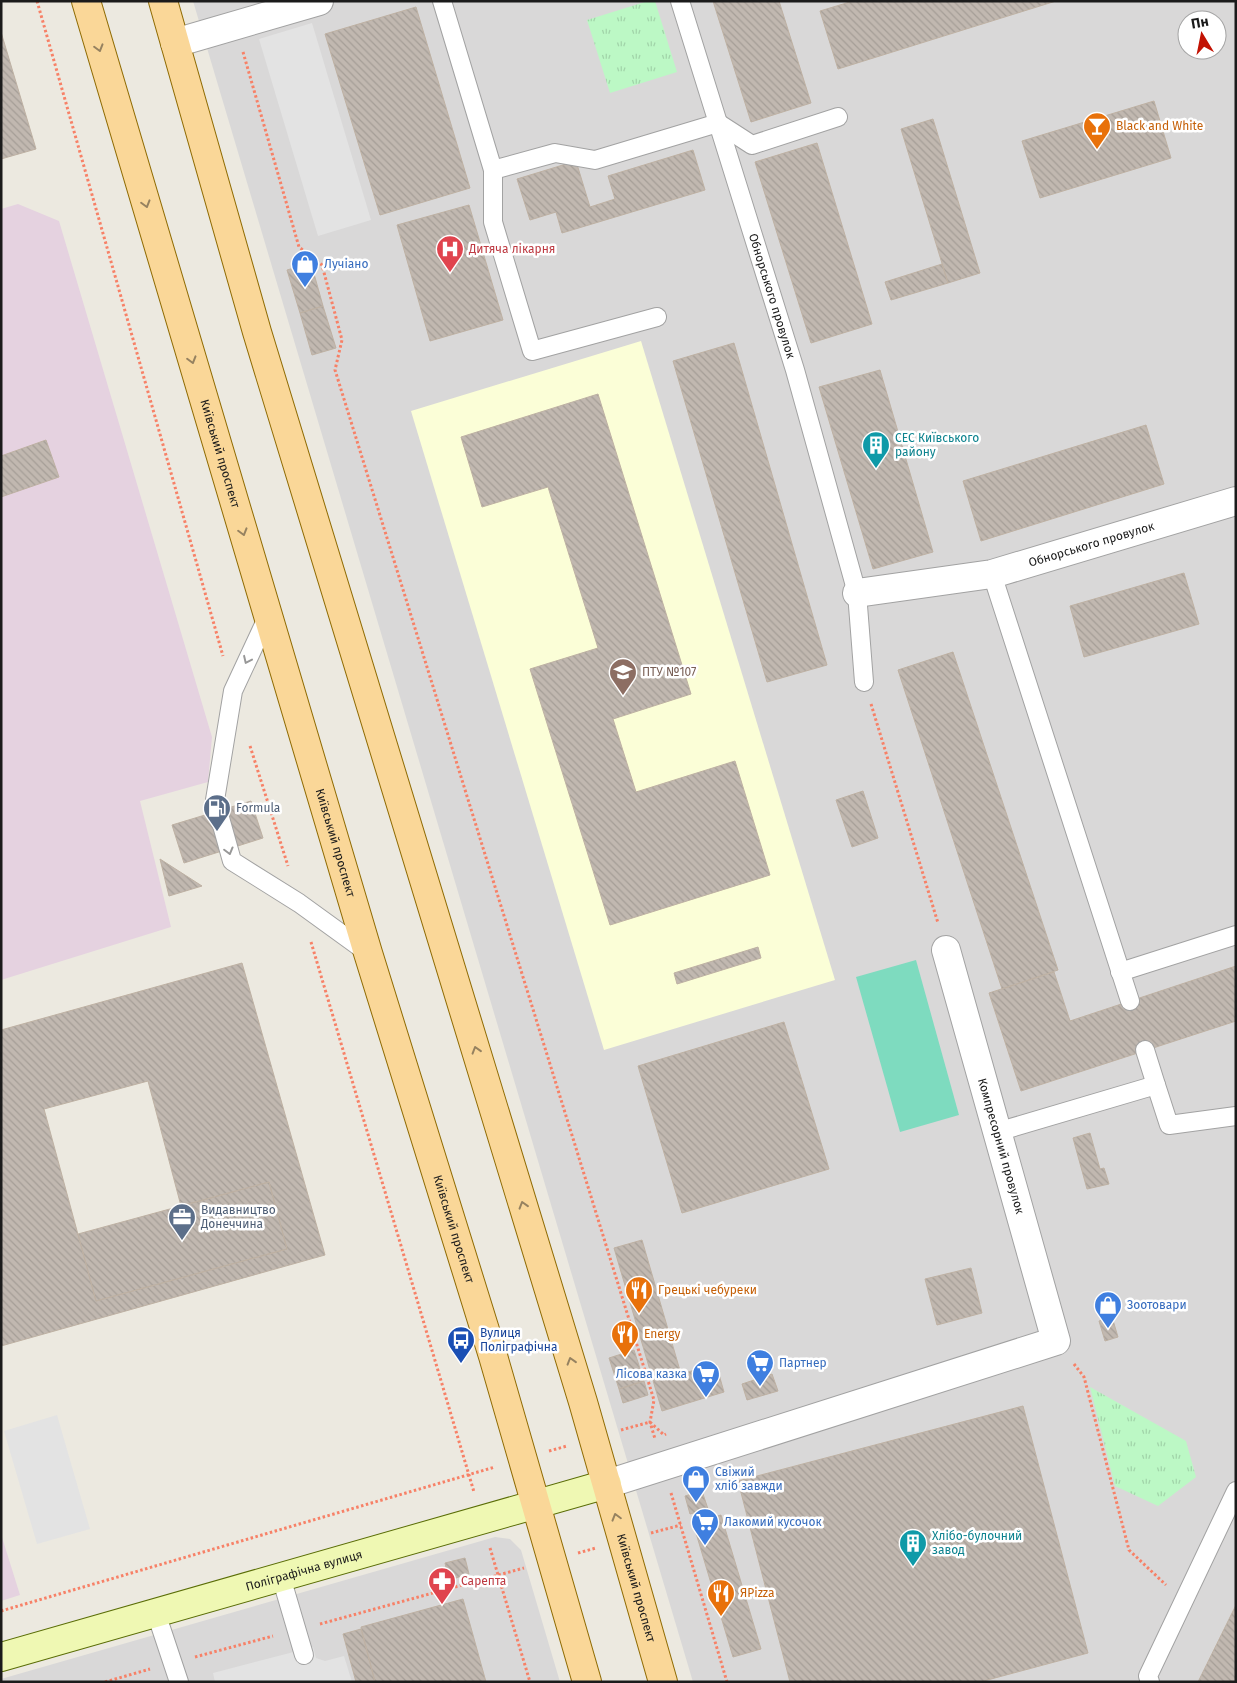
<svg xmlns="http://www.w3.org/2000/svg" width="1237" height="1683" font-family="'Fira Sans',sans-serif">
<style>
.residential{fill:#d9d8d8;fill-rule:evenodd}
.industrial{fill:#e5d2e0}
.education{fill:#fbfed7}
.park{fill:url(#park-tufts)}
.pitch{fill:#7edbbf}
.parking{fill:#e3e3e3}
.building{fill:url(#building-back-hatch);stroke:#beb1a3;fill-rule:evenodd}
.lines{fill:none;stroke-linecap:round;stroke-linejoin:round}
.lane-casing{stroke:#a2a2a2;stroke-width:20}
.street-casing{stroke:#a2a2a2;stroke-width:30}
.secondary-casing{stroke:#5a6d06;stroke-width:30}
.primary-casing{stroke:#8f6b03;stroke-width:30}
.path{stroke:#f78167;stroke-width:3;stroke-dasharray:2.5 2.5;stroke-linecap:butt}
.lane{stroke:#fff;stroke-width:18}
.street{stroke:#fff;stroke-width:28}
.secondary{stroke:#eff8b3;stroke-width:28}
.primary{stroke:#fad798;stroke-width:28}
.oneway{stroke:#968260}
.oneway2{stroke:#989898}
.labels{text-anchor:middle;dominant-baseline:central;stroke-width:5;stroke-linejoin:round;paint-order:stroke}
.food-label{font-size:12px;fill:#c56008;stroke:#fff;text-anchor:start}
.health-label{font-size:12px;fill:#be3a42;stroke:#fff;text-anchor:start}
.shop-label{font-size:12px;fill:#366cbe;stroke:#fff;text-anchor:start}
.street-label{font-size:12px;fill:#1b1b1b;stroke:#fff}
.culture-label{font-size:12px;fill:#0d838f;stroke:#fff;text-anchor:start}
.education-label{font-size:12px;fill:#785e54;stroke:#fff;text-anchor:start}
.service-label{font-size:12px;fill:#4e5e75;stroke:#fff;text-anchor:start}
.transit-label{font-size:12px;fill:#164399;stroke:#fff;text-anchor:start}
</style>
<defs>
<pattern id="park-tufts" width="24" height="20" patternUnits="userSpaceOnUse" patternTransform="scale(1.25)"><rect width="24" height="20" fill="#bcf8c5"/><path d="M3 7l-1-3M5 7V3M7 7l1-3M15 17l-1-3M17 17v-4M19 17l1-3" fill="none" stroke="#a1d4a9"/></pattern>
<pattern id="building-back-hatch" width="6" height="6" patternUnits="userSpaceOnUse" patternTransform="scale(1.25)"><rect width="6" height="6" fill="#c1b8b0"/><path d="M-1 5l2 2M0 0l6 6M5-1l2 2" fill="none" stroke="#a59e97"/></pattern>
</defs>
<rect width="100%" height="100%" fill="#ece9e0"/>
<path class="residential" d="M193,1H1236V1682H693ZM1187,20H1217V50H1187Z
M495,1537L510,1539L521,1550L560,1682H1V1679Z"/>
<path class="industrial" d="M18,204L59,221L212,737L208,782L140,801L171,927L1,980V209Z
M1,1534L20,1595L1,1601Z"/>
<path class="education" d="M641,341L835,980L604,1050L411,411Z"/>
<path class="park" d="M648,1H655L677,72L610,93L587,20Z
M1090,1387L1186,1441L1196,1477L1158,1506L1115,1486Z"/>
<path class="pitch" d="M916,960L959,1115L900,1132L856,977Z"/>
<path class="parking" d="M312,23L371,220L318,236L259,39Z
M57,1415L90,1529L37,1544L4,1431Z
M313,1647L316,1658L325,1661L344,1656L352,1682H215L213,1673Z"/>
<path class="building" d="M713,1H779L811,103L751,122Z
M853,1H1056L838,69L820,11Z
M416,7L470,188L380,215L325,34Z
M1,32L36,149L1,159Z
M1154,101L1171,158L1040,198L1022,141Z
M933,119L980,273L948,283L901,129Z
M817,143L872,324L811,343L755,162Z
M693,150L705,190L562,233L556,212L530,220L517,179L576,161L590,207L615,199L608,176Z
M469,205L503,320L430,341L397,225Z
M311,263L323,306L300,313L287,270Z
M942,264L948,283L891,300L885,282Z
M323,306L336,348L312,355L300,313Z
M734,343L827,665L767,682L673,361Z
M880,370L933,552L873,569L819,387Z
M598,394L691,694L613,719L636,792L735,761L770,875L610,925L530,669L598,648L548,487L482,507L461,437Z
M1146,425L1164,484L981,541L963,481Z
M46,440L59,477L1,497V456Z
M1184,573L1199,624L1084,657L1070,606Z
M953,652L1058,970L1002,989L898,670Z
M863,791L878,838L852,847L836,800Z
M251,801L263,838L184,863L172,825Z
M160,859L202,886L169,896Z
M758,947L761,958L677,984L674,973Z
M242,963L325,1255L1,1346V1030ZM148,1081L181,1206L269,1182L287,1249L96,1301L44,1109Z
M1236,966V1021L1021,1091L989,993L1054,972L1070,1021Z
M784,1022L829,1169L682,1213L638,1066Z
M1090,1133L1100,1169L1104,1168L1109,1184L1087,1189L1073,1138Z
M269,1182L287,1249L96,1301L78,1234Z
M642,1240L681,1374L716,1364L724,1392L662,1411L614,1248Z
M971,1268L982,1313L937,1325L925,1279Z
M1112,1317L1118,1337L1105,1341L1099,1321Z
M634,1350L644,1381L619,1389L609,1358Z
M772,1374L778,1391L747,1400L742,1384Z
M644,1381L648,1395L623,1403L619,1389Z
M1023,1406L1088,1653L980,1682H790L738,1481Z
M702,1491L708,1509L690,1514L685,1496Z
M721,1515L761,1649L733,1657L693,1523Z
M465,1558L469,1574L449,1580L445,1563Z
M463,1599L486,1682H375L361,1627Z
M1236,1605V1682H1198Z
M361,1629L375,1682H356L343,1634Z"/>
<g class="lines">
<g class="lane-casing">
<g id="lane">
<path d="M442,1L493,170L555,153L595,160L718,123L752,145L838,117"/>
<path id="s1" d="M680,1L795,370L857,593L864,682"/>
<path d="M493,170V222L532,351L657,317"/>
<path d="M992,574L1130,1001"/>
<path d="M268,616L233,691L215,800L232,861L299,903L368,953"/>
<path d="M1120,972L1236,935"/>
<path d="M1145,1050L1156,1085"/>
<path d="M997,1132L1156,1085L1169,1125L1236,1116"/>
<path d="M281,1577L304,1655"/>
<path d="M156,1613L179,1682"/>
<path d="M1150,1682L1148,1676L1236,1491"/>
</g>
</g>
<g class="street-casing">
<g id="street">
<path d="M175,43L319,1"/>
<path id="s2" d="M857,593L992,574L1236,501"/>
<path d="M607,1484L1056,1341L946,950"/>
</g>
</g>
<g class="secondary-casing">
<g id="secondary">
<path id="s3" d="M1,1657L607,1484"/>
</g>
</g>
<g class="primary-casing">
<g id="primary">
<path id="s4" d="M86,1L368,953L493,1356L587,1682"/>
<path id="s5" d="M163,1L257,332L583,1402L663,1682"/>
</g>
</g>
<path class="path" d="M37,1L223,656
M243,52L299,247L322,265L342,340L335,370L654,1400L650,1422L655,1439
M871,704L938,923
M250,746L288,866
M311,942L474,1492
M1074,1364L1084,1377L1129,1550L1166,1585
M621,1430L650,1422L664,1435L666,1434
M549,1451L567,1446
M671,1493L727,1682
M651,1533L681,1525
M490,1548L530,1682
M578,1553L596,1548
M1,1611L495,1467
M320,1624L524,1568
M195,1657L273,1636
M105,1682L150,1669"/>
<use href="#lane" class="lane"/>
<use href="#street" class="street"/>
<use href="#secondary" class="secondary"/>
<use href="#primary" class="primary"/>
</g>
<defs><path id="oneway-chevron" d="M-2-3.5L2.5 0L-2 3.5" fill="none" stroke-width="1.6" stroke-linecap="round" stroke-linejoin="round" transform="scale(1.25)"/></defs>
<g class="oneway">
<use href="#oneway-chevron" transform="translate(99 48) rotate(74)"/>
<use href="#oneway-chevron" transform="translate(146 204) rotate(74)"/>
<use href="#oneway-chevron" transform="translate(192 360) rotate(74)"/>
<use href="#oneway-chevron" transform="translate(243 532) rotate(74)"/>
<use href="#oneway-chevron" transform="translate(476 1050) rotate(-107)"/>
<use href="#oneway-chevron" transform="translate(523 1205) rotate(-107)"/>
<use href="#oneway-chevron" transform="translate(571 1361) rotate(-107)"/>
<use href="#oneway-chevron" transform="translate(616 1517) rotate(-106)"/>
</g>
<g class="oneway2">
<use href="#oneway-chevron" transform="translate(247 660) rotate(115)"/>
<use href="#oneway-chevron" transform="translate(229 851) rotate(75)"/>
</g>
<defs>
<g id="bar-pin" transform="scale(1.4375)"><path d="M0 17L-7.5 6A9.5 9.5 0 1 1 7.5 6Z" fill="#e8710a" stroke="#fff"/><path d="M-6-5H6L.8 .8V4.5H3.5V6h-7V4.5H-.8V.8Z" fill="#fff"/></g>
<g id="hospital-pin" transform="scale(1.4375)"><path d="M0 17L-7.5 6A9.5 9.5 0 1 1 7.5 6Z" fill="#e0444e" stroke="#fff"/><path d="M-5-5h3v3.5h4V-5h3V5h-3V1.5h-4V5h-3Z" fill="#fff"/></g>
<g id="shop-pin" transform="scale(1.4375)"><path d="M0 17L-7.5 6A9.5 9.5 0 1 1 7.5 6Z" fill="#3f7fe0" stroke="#fff"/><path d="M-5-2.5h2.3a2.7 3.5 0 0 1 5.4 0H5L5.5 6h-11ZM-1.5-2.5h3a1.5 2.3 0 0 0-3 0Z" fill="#fff"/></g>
<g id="building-pin" transform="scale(1.4375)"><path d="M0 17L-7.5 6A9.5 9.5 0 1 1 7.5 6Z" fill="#0f9aa8" stroke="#fff"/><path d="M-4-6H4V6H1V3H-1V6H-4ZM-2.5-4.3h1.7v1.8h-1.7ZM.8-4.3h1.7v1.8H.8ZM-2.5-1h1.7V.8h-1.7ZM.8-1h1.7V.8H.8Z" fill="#fff"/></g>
<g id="university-pin" transform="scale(1.4375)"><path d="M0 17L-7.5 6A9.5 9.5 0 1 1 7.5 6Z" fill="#8d6e63" stroke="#fff"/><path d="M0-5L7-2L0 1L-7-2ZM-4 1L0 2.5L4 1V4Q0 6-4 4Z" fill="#fff"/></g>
<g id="fuel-pin" transform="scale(1.4375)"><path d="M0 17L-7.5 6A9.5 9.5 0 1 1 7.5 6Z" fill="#5c6f8a" stroke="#fff"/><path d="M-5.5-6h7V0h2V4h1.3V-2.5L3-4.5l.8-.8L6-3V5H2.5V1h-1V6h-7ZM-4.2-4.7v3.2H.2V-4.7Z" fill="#fff"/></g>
<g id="office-pin" transform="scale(1.4375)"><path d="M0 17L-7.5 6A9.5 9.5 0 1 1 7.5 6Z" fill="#5c6f8a" stroke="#fff"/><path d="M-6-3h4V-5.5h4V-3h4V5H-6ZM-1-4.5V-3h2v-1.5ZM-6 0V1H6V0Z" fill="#fff"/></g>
<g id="restaurant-pin" transform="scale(1.4375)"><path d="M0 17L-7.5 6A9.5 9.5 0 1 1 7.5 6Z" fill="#e8710a" stroke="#fff"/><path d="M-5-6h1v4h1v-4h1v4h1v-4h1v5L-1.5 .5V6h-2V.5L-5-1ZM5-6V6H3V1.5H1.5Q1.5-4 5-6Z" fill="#fff"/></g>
<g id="bus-pin" transform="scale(1.4375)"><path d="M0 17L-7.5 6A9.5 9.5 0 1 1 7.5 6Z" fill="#1a4fb4" stroke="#fff"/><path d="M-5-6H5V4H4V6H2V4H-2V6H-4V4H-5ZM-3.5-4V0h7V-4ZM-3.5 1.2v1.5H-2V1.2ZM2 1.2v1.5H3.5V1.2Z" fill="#fff"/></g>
<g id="supermarket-pin" transform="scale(1.4375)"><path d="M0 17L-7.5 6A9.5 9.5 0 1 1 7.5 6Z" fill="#3f7fe0" stroke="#fff"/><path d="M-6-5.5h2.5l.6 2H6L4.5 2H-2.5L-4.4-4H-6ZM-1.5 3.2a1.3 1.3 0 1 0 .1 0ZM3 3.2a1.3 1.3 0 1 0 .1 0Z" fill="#fff"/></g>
<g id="pharmacy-pin" transform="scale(1.4375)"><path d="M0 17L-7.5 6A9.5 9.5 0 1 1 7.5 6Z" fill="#e0444e" stroke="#fff"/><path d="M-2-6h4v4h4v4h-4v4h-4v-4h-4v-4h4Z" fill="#fff"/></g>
</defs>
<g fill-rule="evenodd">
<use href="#bar-pin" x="1097" y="126"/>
<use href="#hospital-pin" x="450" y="249"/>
<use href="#shop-pin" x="305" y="264"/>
<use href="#building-pin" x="876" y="445"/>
<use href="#university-pin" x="623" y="672"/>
<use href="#fuel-pin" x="217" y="808"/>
<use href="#office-pin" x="182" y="1217"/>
<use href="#restaurant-pin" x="639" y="1290"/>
<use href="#shop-pin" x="1108" y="1305"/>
<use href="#restaurant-pin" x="625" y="1334"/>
<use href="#bus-pin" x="461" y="1340"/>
<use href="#supermarket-pin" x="760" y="1363"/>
<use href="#supermarket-pin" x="706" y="1374"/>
<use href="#shop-pin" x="696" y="1479"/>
<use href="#supermarket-pin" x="705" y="1522"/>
<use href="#building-pin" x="913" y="1543"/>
<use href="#pharmacy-pin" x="442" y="1581"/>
<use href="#restaurant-pin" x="721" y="1593"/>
</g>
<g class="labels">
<g class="food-label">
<text x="1116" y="126">Black and White</text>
<text x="658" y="1290">Грецькі чебуреки</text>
<text x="644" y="1334">Energy</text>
<text x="740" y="1593">ЯPizza</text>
</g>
<g class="health-label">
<text x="469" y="249">Дитяча лікарня</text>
<text x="461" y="1581">Сарепта</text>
</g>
<g class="shop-label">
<text x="324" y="264">Лучіано</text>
<text x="1127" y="1305">Зоотовари</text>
<text x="779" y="1363">Партнер</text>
<text x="687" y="1374" text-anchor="end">Лісова казка</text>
<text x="715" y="1472">Свіжий<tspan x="715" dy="14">хліб завжди</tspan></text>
<text x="724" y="1522">Лакомий кусочок</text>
</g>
<g class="street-label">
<text stroke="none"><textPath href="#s1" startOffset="309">Обнорського провулок</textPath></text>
<text stroke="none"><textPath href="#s4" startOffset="472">Київський проспект</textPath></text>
<text stroke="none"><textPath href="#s2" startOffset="240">Обнорського провулок</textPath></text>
<text stroke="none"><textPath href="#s4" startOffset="878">Київський проспект</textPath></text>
<text transform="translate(1001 1146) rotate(74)">Компресорний провулок</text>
<text stroke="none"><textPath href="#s4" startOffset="1282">Київський проспект</textPath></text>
<text stroke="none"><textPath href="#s3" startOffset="315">Поліграфічна вулиця</textPath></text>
<text stroke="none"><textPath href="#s5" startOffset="1656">Київський проспект</textPath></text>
</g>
<g class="culture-label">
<text x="895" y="438">СЕС Київського<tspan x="895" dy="14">району</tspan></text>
<text x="932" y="1536">Хлібо-булочний<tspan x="932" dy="14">завод</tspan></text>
</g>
<g class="education-label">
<text x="642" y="672">ПТУ №107</text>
</g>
<g class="service-label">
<text x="236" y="808">Formula</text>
<text x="201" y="1210">Видавництво<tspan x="201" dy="14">Донеччина</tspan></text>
</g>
<g class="transit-label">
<text x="480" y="1333">Вулиця<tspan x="480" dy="14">Поліграфічна</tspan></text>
</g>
</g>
<rect width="1237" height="1683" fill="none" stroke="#1b1b1b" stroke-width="5"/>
<g transform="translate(1202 35) rotate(350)"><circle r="24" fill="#ffffff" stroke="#a4a4a4"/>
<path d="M0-4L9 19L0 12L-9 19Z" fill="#c21203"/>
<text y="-8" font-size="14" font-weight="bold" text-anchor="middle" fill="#1b1b1b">Пн</text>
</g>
</svg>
